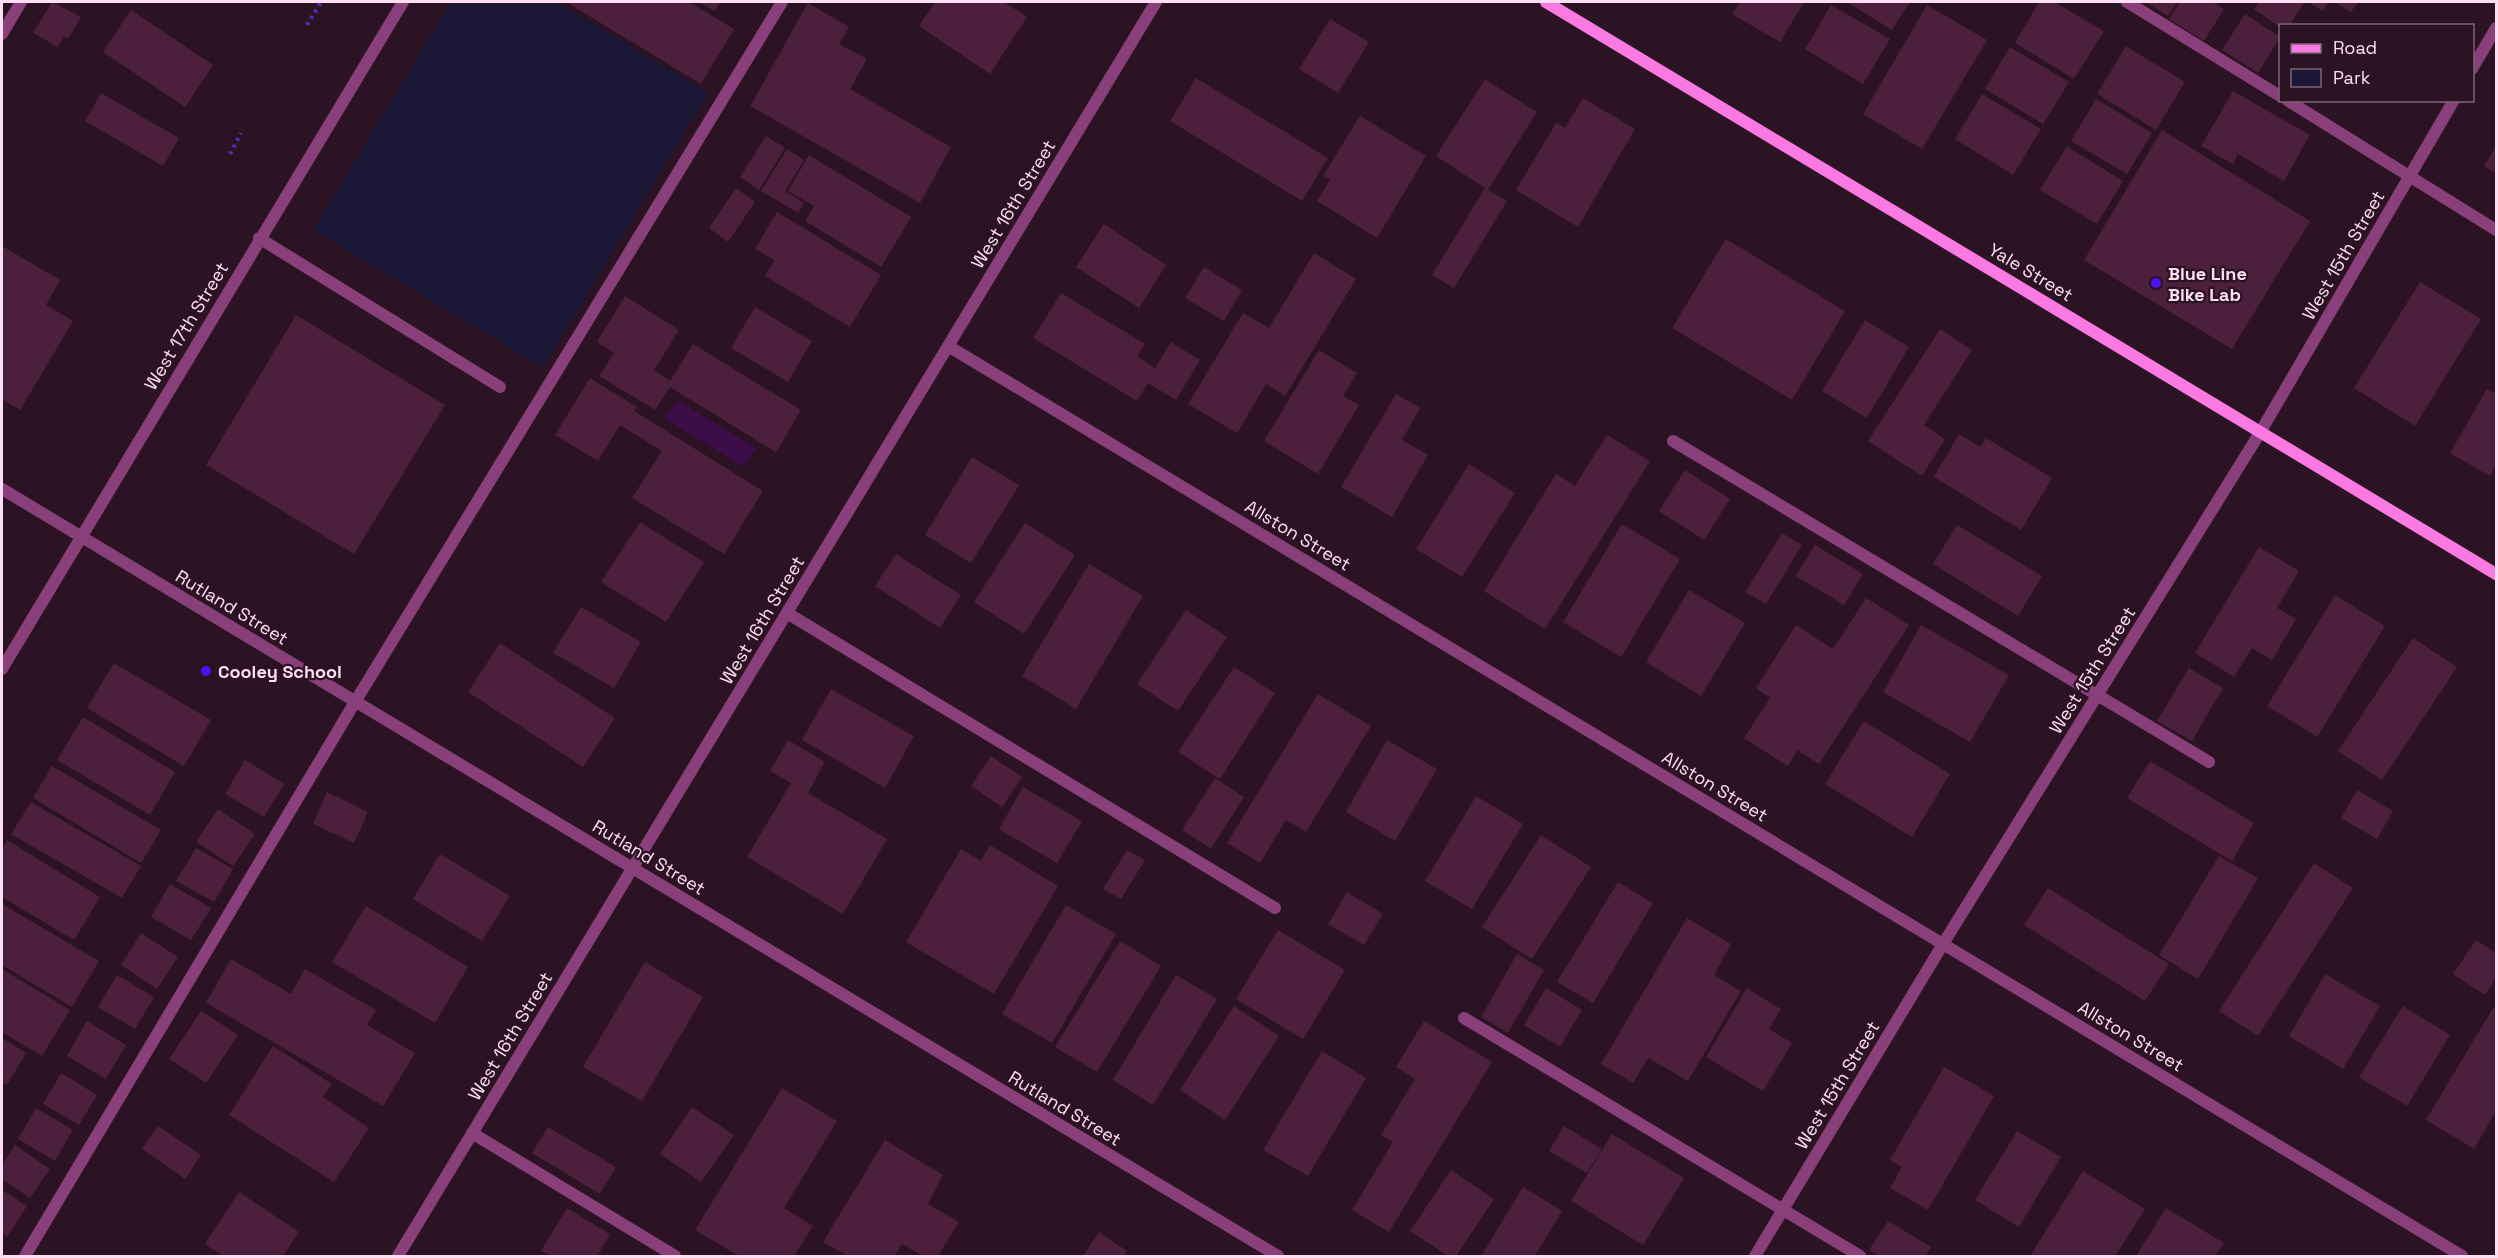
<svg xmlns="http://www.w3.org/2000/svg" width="2498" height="1258" font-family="'Space Grotesk',sans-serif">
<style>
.green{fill:#1a1635}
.water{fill:#3d0d4a}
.building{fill:#4c1f3c}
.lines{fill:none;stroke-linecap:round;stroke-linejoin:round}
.path{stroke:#4336ba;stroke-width:4;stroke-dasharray:3 4.5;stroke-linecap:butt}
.service{stroke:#89407a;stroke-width:12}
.minor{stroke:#89407a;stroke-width:12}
.secondary{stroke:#fa79e3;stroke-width:12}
.poi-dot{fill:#4c12f6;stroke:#2c1323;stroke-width:2}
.labels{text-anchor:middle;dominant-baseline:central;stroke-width:4.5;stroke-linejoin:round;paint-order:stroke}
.street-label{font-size:18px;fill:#fedef5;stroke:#2c1323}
.poi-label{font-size:18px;font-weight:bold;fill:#fedef5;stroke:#2c1323;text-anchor:start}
</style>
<rect width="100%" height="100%" fill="#2c1323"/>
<path class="green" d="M451,2H557L708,93L543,368L313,230Z"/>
<path class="water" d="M677,400L756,448L744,467L665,419Z"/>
<path class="building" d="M52,2L81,17L68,39L64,36L58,47L33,33Z
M566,2H689L734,29L701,84Z
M698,2H721L715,11Z
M935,2H1004L1027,17L990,74L919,26Z
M1740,2H1804L1780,42L1732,14Z
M1847,2H1910L1892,30Z
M2039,2H2054L2104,31L2074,79L2015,43Z
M2146,2H2177L2168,16Z
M2180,2H2213L2224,9L2204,41L2169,19Z
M2259,2H2302L2304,3L2289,26L2280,27L2254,9Z
M2308,2H2329L2323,11Z
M2334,2H2358L2351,12Z
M808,3L849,27L839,44L867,59L850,89L951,147L920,203L750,106Z
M1831,5L1890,39L1863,84L1805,49Z
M1927,5L1987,40L1922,149L1863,114Z
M131,10L213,65L185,107L103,52Z
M2245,14L2280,37L2258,73L2222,50Z
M1330,19L1369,42L1338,93L1299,69Z
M2126,46L2185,82L2156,130L2097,94Z
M2010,47L2069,82L2043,124L1985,89Z
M1196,78L1328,158L1302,201L1170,121Z
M1485,79L1537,112L1488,190L1507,201L1454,288L1432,275L1485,188L1436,156Z
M2233,91L2310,135L2284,181L2238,154L2233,164L2201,146Z
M101,93L179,138L163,166L85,121Z
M1982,94L2041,129L2013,175L1955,139Z
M1583,98L1635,129L1578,227L1516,190L1556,123L1565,128Z
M2096,99L2152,133L2127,174L2071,141Z
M1360,116L1426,156L1377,238L1317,201L1330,180L1323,176Z
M2162,130L2310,221L2232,349L2084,260Z
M766,136L785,148L759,190L740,177Z
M2067,146L2123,181L2097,224L2040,190Z
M2496,146V173L2484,166Z
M787,149L804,160L785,191L804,203L798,213L761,191Z
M809,155L911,217L881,267L805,221L814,206L788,191Z
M736,188L755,202L728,242L709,228Z
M777,212L881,275L850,327L765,276L774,260L755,249Z
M1104,224L1166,265L1139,308L1076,267Z
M1726,239L1845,311L1792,400L1672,328Z
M2,246L60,280L46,305L73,321L20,410L2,399Z
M1314,253L1356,279L1285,396L1266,384L1237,433L1188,404L1243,313L1269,328Z
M1204,267L1242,290L1224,321L1185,298Z
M2420,282L2481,319L2415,426L2354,388Z
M1061,293L1145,344L1137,356L1155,368L1171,342L1200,360L1176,400L1148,383L1137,401L1033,338Z
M625,296L679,330L654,370L670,381L693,344L801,410L776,452L670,387L655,410L599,376L614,353L597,342Z
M755,307L812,341L788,382L731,348Z
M296,315L445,405L354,554L206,465Z
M1865,320L1909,347L1867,418L1822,391Z
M1940,329L1972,350L1924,425L1945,439L1922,476L1868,441Z
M1319,350L1357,373L1343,396L1359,405L1318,474L1264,441Z
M590,378L637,407L634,411L763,491L724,554L632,498L662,451L620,425L598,461L555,435Z
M2487,389L2496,394V465L2490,476L2450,453Z
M1396,394L1420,408L1402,440L1428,455L1392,517L1341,487Z
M1959,434L1980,447L1986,438L2052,478L2021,530L1934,477Z
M1607,435L1650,461L1545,629L1484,591L1556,474L1575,486Z
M972,457L1019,485L971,563L925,535Z
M1469,464L1515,493L1462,577L1416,549Z
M1685,470L1730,499L1704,540L1659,511Z
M640,522L704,562L666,622L601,582Z
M1025,523L1075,555L1024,634L974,602Z
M1622,524L1680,559L1621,657L1563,622Z
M1957,525L2042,576L2018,616L1933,564Z
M1782,533L1802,545L1766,604L1745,592Z
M1815,545L1863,574L1844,605L1796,576Z
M2259,547L2299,571L2277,608L2296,619L2272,660L2252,648L2234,677L2195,653Z
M896,554L961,595L940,628L875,586Z
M1089,564L1143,596L1076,709L1022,676Z
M1689,590L1745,623L1701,696L1646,662Z
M2335,595L2385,626L2317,737L2267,706Z
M1866,598L1909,625L1819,764L1797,750L1788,766L1744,738L1770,698L1756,688L1796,625L1833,649Z
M581,607L641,642L614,688L553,653Z
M1186,610L1227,637L1178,711L1137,684Z
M1921,625L2009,675L1970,742L1883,692Z
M2413,638L2457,667L2382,780L2338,751Z
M500,643L615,718L583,767L468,692Z
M114,663L211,720L184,766L87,708Z
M1234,667L1275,693L1220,779L1178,752Z
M2189,668L2223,688L2192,741L2157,721Z
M831,689L914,736L885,788L802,740Z
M1318,694L1371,726L1306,832L1286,820L1260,863L1227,843Z
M83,717L175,772L150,815L57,760Z
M1864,721L1950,774L1912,837L1825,784Z
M788,740L825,762L808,793L887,839L843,914L747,857L791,783L770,771Z
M1387,740L1437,769L1395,841L1346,812Z
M991,756L1022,777L1002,807L971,786Z
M245,760L284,784L264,817L225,794Z
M2150,761L2254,823L2232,861L2127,798Z
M52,766L161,830L141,863L33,798Z
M1215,778L1244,797L1211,849L1182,830Z
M1023,787L1082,821L1057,863L999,829Z
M2357,790L2393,811L2377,839L2341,818Z
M327,792L368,812L354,843L313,824Z
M1476,796L1523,824L1472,909L1425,881Z
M31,802L141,866L122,898L11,834Z
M218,809L255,834L233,866L196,842Z
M1541,835L1591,867L1532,959L1482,927Z
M7,840L100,897L74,940L2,897V850Z
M990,845L1058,886L994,994L906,942L961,849L981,861Z
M196,848L233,869L214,902L176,881Z
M1127,850L1145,860L1121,899L1103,889Z
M440,854L510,896L482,941L413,899Z
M2219,856L2258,878L2198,979L2159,955Z
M2314,863L2353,888L2258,1036L2219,1011Z
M1618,882L1653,903L1593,1003L1557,982Z
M170,884L211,908L191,940L151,917Z
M2048,888L2169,964L2145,1001L2024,925Z
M1347,892L1383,914L1364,945L1328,924Z
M2,904L99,961L72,1007L2,965Z
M1066,905L1116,934L1052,1043L1002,1014Z
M366,906L468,967L435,1023L332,962Z
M1687,918L1731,944L1714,975L1741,991L1688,1081L1648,1058L1633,1083L1601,1064Z
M1278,930L1345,970L1303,1039L1236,999Z
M141,933L178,957L157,989L121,965Z
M2476,940L2496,953V978L2485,995L2453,974Z
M1120,941L1161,966L1097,1072L1055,1047Z
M1517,954L1544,970L1508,1033L1481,1017Z
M231,959L291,994L305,969L376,1010L367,1025L415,1053L383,1106L206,1003Z
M645,962L703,997L642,1101L583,1067Z
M2,969L70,1010L42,1056L2,1032Z
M2325,974L2380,1006L2343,1069L2289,1036Z
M117,975L154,997L135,1029L98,1007Z
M1176,975L1217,999L1153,1105L1113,1080Z
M1546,988L1582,1010L1560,1047L1524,1025Z
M1747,988L1781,1009L1769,1029L1792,1043L1763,1091L1706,1057Z
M1234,1006L1279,1036L1225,1120L1180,1090Z
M2403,1006L2450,1035L2407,1106L2359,1077Z
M2493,1008L2496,1010V1111L2474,1149L2426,1120Z
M201,1011L238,1035L206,1083L169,1059Z
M87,1021L126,1045L106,1079L67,1056Z
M1424,1021L1492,1062L1389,1232L1352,1210L1393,1142L1381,1135L1415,1079L1396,1067Z
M2,1038L26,1053L7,1085L2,1082Z
M273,1046L332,1084L323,1097L369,1128L334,1182L229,1115Z
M1322,1051L1366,1078L1308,1176L1263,1150Z
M1944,1067L1994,1096L1928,1210L1890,1188L1902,1167L1890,1160Z
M61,1073L97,1095L79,1125L43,1104Z
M782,1088L837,1121L784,1208L813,1226L794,1256H739L695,1230Z
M692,1107L734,1135L701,1182L660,1154Z
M36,1108L73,1130L55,1161L18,1139Z
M158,1126L201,1155L185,1179L142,1149Z
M1564,1126L1602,1149L1587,1173L1549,1151Z
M548,1127L616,1167L600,1194L532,1153Z
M2017,1131L2061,1157L2019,1227L1975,1200Z
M1612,1134L1684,1178L1643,1245L1571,1201Z
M885,1140L943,1175L928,1204L959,1222L938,1256H923L902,1244L895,1256H848L823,1242Z
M15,1145L50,1169L30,1198L2,1179V1165Z
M1451,1170L1494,1199L1456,1256H1448L1410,1231Z
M2083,1171L2145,1209L2115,1256H2030Z
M1523,1187L1562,1211L1535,1256H1485L1482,1255Z
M2,1190L27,1206L7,1237L2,1233Z
M239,1192L299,1232L283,1256H223L205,1244Z
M567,1208L610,1234L597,1256H551L541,1251Z
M2166,1208L2224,1243L2215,1256H2136Z
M1888,1221L1931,1247L1925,1256H1879L1869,1250Z
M1099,1232L1127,1251L1123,1256H1083Z"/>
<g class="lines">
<path class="path" d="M307,25L321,2
M230,154L241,133"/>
<path class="service" d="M2127,2L2280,96
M2,34L21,2
M2287,100L2496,230
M259,238L500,387
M1673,441L2209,762
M787,613L1275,908
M1464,1018L1860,1256
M472,1133L675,1256
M25,1256L355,702L782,2"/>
<path class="minor" d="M2472,69L2496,28
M948,346L2462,1256
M2,489L1278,1256
M2,669L403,2
M398,1256L1156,2
M1755,1256L1943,944L2261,431L2454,100"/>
<path class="secondary" d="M1546,2L2496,574"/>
</g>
<g class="poi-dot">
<circle cx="2156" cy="283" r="6"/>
<circle cx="206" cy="671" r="6"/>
</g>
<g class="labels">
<g class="street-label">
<text transform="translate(1013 204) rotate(-59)">West 16th Street</text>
<text transform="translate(2343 255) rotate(-60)">West 15th Street</text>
<text transform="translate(2031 272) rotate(31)">Yale Street</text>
<text transform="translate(186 326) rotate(-59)">West 17th Street</text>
<text transform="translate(1298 535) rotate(31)">Allston Street</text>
<text transform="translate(232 607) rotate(31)">Rutland Street</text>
<text transform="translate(762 620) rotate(-59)">West 16th Street</text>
<text transform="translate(2092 670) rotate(-58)">West 15th Street</text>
<text transform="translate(1715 786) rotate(31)">Allston Street</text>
<text transform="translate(649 857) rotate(31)">Rutland Street</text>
<text transform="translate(510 1036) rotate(-59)">West 16th Street</text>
<text transform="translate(2131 1036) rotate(31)">Allston Street</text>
<text transform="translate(1837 1085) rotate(-59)">West 15th Street</text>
<text transform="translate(1065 1108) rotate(31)">Rutland Street</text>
</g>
<g class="poi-label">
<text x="2168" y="273">Blue Line<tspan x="2168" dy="21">Bike Lab</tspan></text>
<text x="218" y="671">Cooley School</text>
</g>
</g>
<rect width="2498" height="1258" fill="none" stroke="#fedef5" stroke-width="6"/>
<rect x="2279" y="24" width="195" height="78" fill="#2c1323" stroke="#806477" stroke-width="1.5"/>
<rect x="2291" y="44" width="30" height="9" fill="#fa79e3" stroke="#806477" stroke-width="1.5"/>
<text x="2333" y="54" font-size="18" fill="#fedef5">Road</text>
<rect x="2291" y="69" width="30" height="18" fill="#1a1635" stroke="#806477" stroke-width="1.5"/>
<text x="2333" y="84" font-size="18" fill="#fedef5">Park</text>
</svg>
